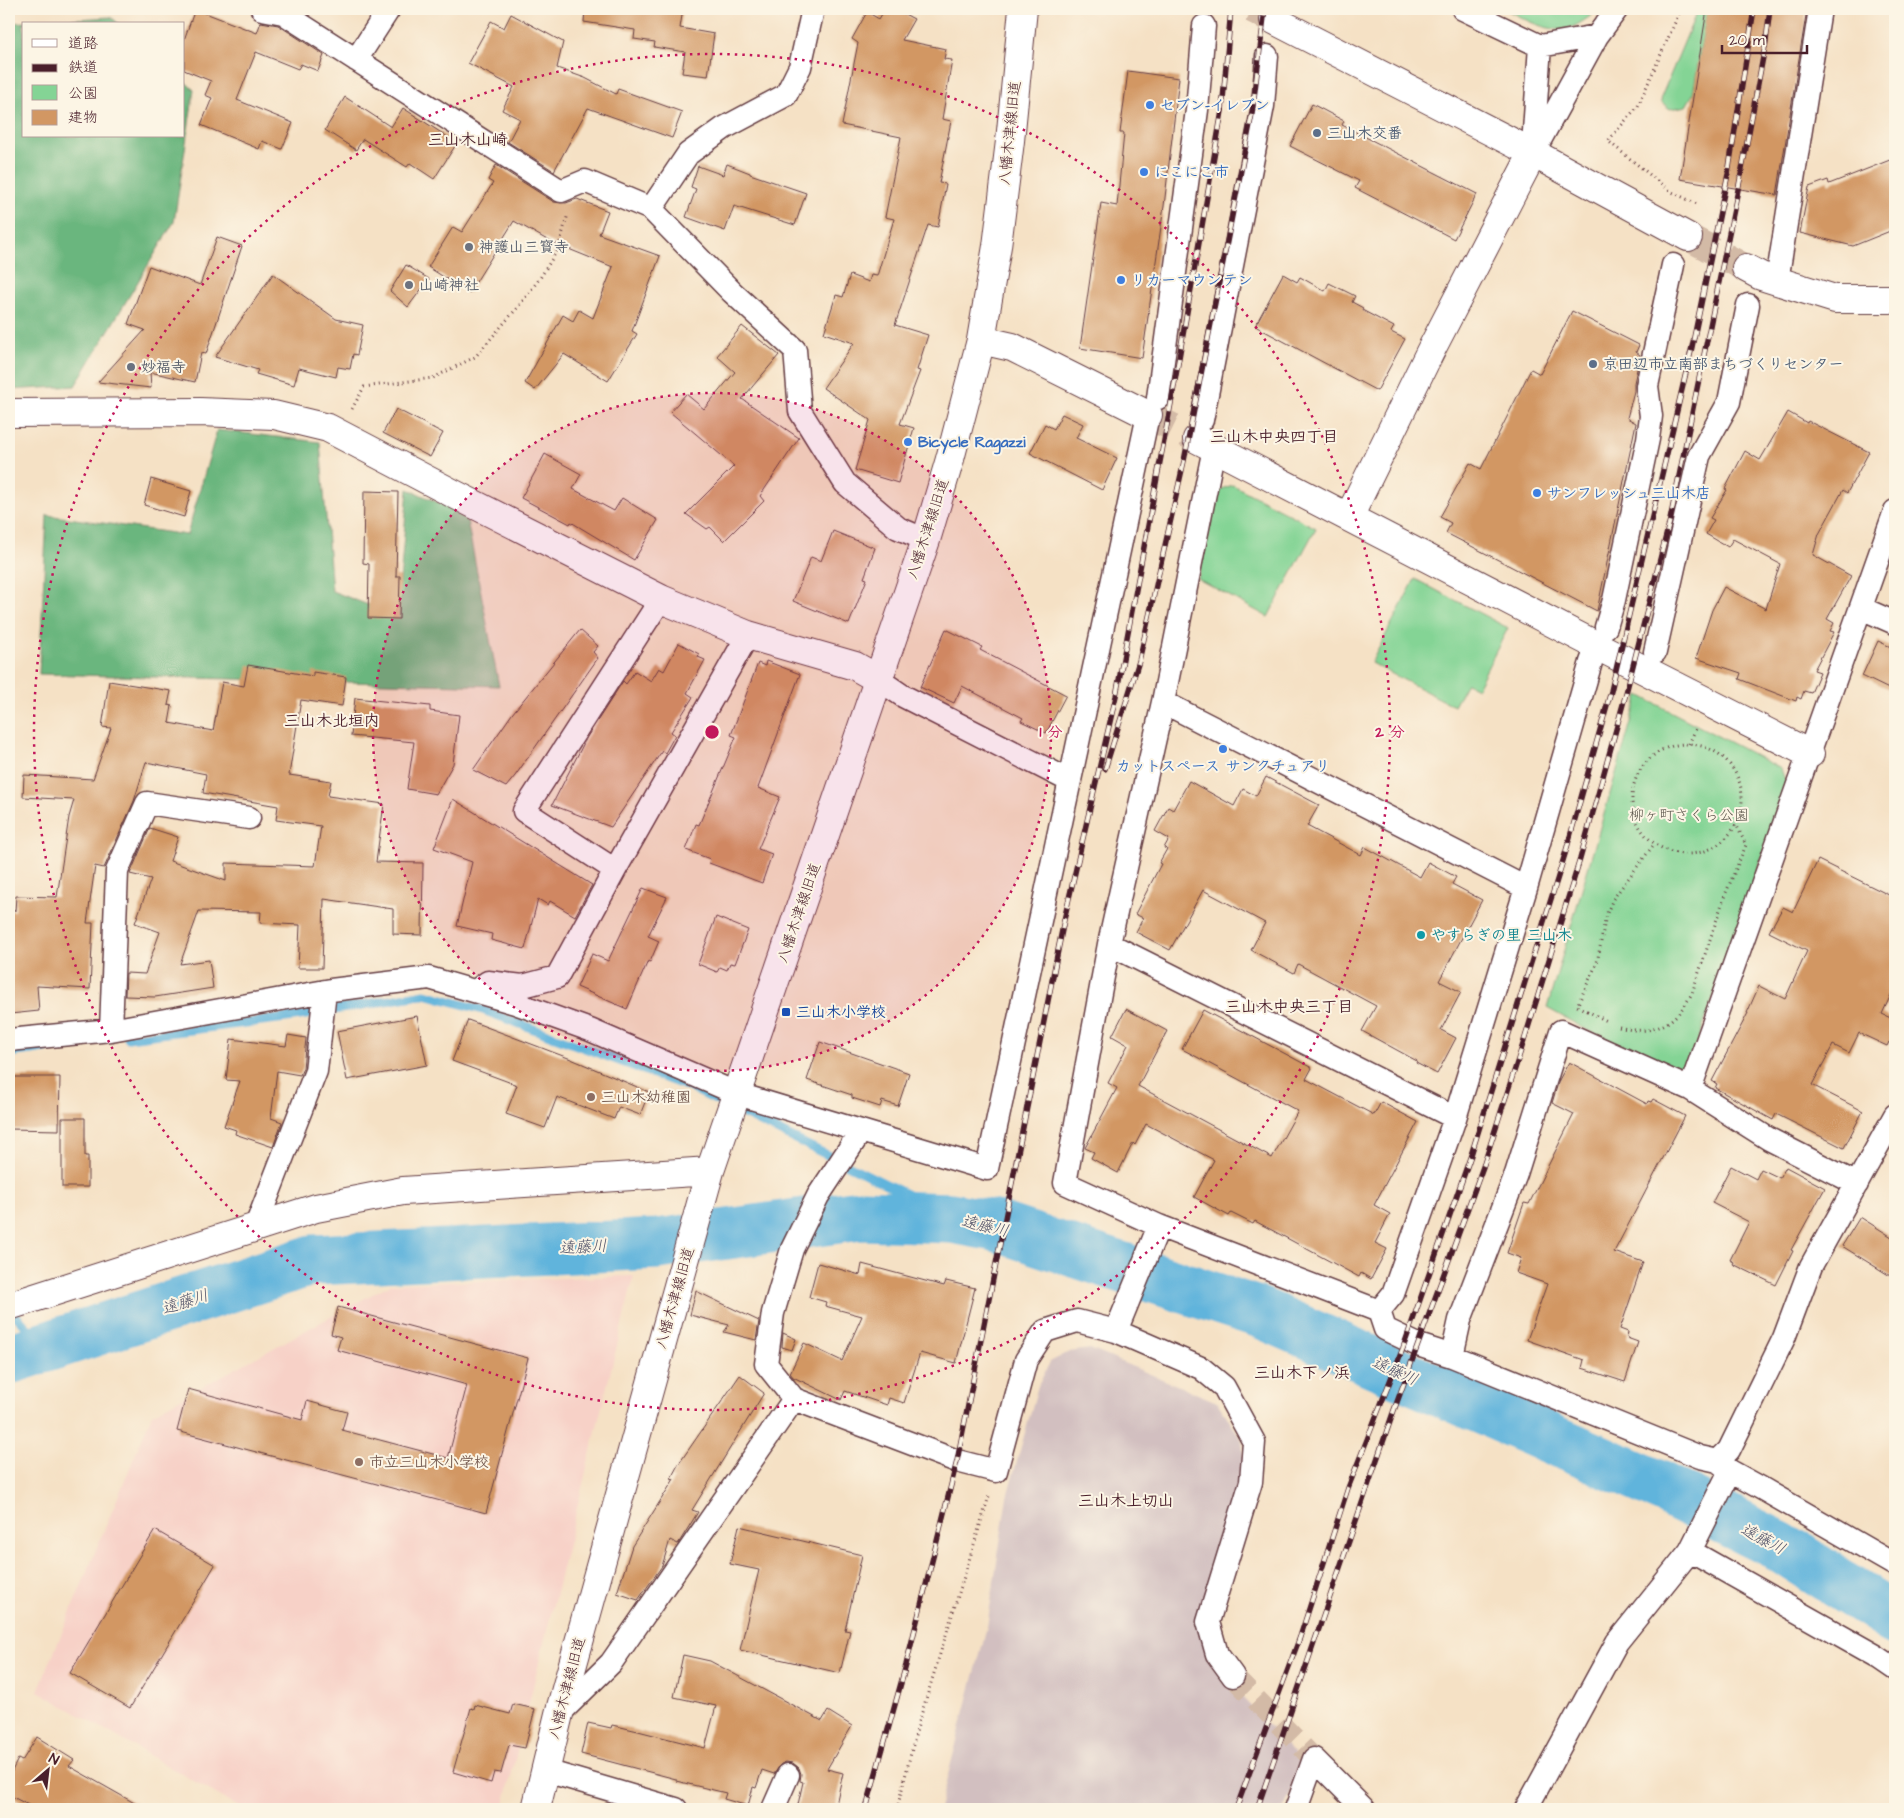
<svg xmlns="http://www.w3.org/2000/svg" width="1904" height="1818" font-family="'Architects Daughter','Klee One',sans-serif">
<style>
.built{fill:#f7d1c7}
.industrial{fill:#d2bfc0}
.green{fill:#84d495;stroke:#677a60}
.forest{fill:#6bb67e;stroke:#5a6a54}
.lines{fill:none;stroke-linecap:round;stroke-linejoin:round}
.stream{stroke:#61b4dc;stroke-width:9}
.river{stroke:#61b4dc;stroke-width:51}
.building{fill:#d29763}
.street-tunnel{stroke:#d3baa6;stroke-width:22;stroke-dasharray:22 11;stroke-linecap:butt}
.secondary-tunnel{stroke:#d3baa6;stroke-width:28;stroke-dasharray:28 14;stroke-linecap:butt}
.street-casing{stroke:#643c42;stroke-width:25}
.secondary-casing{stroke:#643c42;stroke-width:30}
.path{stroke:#643c42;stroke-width:3;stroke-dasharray:1 4;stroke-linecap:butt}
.street{stroke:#fff;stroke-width:22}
.secondary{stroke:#fff;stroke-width:28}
.rail-casing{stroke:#4a1f2b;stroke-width:5.5}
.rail{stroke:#fcf5e5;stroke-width:4;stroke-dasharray:11;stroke-linecap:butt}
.ring{fill:none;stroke:#c2185b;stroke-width:2.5;stroke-dasharray:2.5 5}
.shop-dot{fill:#3f7fe0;stroke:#fcf5e5;stroke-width:2}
.service-dot{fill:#5c6f8a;stroke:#fcf5e5;stroke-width:2}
.worship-dot{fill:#6b7280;stroke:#fcf5e5;stroke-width:2}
.culture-dot{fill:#0f9aa8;stroke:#fcf5e5;stroke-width:2}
.transit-dot{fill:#1a4fb4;stroke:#fcf5e5;stroke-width:2}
.education-dot{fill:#8d6e63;stroke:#fcf5e5;stroke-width:2}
.labels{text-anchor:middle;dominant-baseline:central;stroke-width:4;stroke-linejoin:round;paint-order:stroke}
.shop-label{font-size:15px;font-weight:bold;fill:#366cbe;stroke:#fcf5e5;text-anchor:start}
.street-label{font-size:15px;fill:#4a1f2b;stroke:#fcf5e5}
.service-label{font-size:15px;font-weight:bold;fill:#4e5e75;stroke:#fcf5e5;text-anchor:start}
.worship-label{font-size:15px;font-weight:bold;fill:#5b616d;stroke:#fcf5e5;text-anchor:start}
.park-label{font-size:15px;fill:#5b554b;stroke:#fcf5e5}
.culture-label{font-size:15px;font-weight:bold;fill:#0d838f;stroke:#fcf5e5;text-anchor:start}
.transit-label{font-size:15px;font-weight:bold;fill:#164399;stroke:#fcf5e5;text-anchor:start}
.education-label{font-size:15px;font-weight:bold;fill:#785e54;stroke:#fcf5e5;text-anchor:start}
.neighbourhood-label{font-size:16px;font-weight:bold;fill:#4a1f2b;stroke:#fcf5e5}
.water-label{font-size:16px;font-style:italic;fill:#525369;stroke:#fcf5e5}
.centre{fill:#c2185b;stroke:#fcf5e5;stroke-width:2.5}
.ring-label{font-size:15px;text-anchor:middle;font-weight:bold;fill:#c2185b;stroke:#fcf5e5;stroke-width:4;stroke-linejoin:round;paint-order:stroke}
</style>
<rect width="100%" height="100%" fill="#fcf5e5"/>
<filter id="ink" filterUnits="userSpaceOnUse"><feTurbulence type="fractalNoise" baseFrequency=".02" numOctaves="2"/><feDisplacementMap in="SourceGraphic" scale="10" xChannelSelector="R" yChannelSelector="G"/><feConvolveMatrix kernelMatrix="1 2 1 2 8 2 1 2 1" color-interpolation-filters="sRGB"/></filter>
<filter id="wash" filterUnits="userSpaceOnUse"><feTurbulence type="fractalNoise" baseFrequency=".0096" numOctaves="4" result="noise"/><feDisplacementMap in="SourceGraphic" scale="20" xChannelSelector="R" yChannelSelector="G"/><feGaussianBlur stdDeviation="1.12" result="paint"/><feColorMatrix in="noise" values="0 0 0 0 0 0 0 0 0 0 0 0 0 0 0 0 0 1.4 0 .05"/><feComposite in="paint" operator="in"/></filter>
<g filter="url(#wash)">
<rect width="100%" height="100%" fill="#f5e1c5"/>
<path class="built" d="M634,1276L503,1809H242L38,1691L152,1414L391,1284Z"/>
<path class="industrial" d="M1090,1349L1217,1402L1242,1440L1244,1464L1214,1570L1224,1678L1302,1761L1284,1809H939L987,1627L1007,1497L1038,1386L1050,1362L1069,1352Z"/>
<path class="green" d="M1505,9H1599L1596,12C1589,17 1580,24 1572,27C1550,35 1524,19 1505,9Z
M1698,9H1707L1693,94L1686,106L1670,109L1661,102L1662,95Z
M1233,485L1316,528L1268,617L1198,579L1218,490Z
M1415,579L1508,628L1477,688L1467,683L1454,706L1371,663Z
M1639,695L1781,769L1787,785L1689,1067L1671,1076L1547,1008Z"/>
<path class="forest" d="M111,17L119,24H24V136H184V81L194,90L174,222L75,386L9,390V23Z
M217,430L320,442L332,591L397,616L408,489L466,515L499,686L39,674L47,515L187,535Z"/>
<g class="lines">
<path class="stream" d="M128,1038L294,1017L425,994L483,1010L689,1087L959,1220
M9,1053L68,1045
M11,1310L45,1347"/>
<path class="river" d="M9,1359L313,1260L658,1244L860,1215L951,1218L995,1226L1261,1313L1650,1482L1780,1546L1895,1620"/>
</g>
<g id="blocks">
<path class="building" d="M195,9L257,33L261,22L278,25L324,55L318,71L301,64L298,69L256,52L237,100L293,123L282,149L262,141L259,149L201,125L212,98L205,95L211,81L184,70V40Z
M585,9H683L680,28L714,34L708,76L682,73L685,52L654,47L655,42L634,39L635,30L584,22Z
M885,9H895L914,19L902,40L946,49L944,59L952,60L942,119L951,121L939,183L946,184L938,227L928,225L895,325L928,335L917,370L920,371L900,424L914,428L898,483L855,470L870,420L823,388L854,343L824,333L836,295L843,297L850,275L869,282L871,275L877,276L894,219L885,217L901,137L842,125L858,43L852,39L867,12L879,19Z
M1707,9H1807L1777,195L1680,179Z
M511,14L563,42L557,68L585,78L616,94L618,89L682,112L672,138L588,108L554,171L508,142L520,119L502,110L514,87L468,63L491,21L504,28Z
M1128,71L1179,78L1164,206L1142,358L1080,348L1101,203L1117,206L1124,133H1120Z
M345,97L391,127L403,108L457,143L434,179L410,163L407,167L363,139L356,150L325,130Z
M1312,104L1344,121L1342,125L1477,194L1454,239L1355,188L1359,181L1290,146Z
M1895,158V229L1853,246L1800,233L1809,187L1828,180L1829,184Z
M727,164L750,173V174L806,193L795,225L734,206L725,231L686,217L696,189L691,187L698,166L723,175Z
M496,165L554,202L566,203L577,199L608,211L599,234L660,256L632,331L637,334L608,381L564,354L535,390L525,383L563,315L573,321L579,310L593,318L613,267L549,241L514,221L469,293L428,267L453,227L462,232L493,183L488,180Z
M217,237L242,246L206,354L201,353L195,382L150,372L151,388L98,382L145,330L128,324L149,266L200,285Z
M406,265L429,279L408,307L390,291Z
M273,274L336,319L363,325L357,355L353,354L350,369L338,367L336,377L299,368L294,385L256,374L258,370L215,357Z
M1283,274L1297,282L1300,277L1325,291L1329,283L1355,296L1352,302L1363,308L1362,310L1394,327L1391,332L1405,339L1377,391L1255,326Z
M1572,311L1639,345L1636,352L1640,355L1634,383V391L1627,418L1636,423L1597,611L1446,533L1451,523L1440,517L1470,463L1481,469L1531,369L1540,374Z
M742,326L779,355L742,399L799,438L760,496L764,501L724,541L710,527L707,529L686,514L734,466L670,412L686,394L704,409L735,372L717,356Z
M396,409L443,433L430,457L383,433Z
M1788,412L1807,423L1808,421L1869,452L1847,493L1843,490L1819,534L1813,555L1851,576L1827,619L1834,623L1830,631L1834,632L1814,670L1820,672L1811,693L1804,691L1801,699L1797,697L1796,701L1739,679L1741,673L1696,658L1712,610L1724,587L1766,609L1780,564L1733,539L1728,547L1706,534L1714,520L1710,518L1727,490L1725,489L1745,451L1760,460Z
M1062,414L1083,424L1076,438L1117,458L1102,490L1030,453L1045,424L1054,429Z
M545,454L581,474L573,489L614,511L622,498L658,520L634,560L571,522L570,524L521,498Z
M151,479L191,491L184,517L144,505Z
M364,491L398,492L396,576H400L399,619L368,618L369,564L363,563Z
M833,531L875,548L864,578L867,579L849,624L793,601L811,557L821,561Z
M946,629L982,647L980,650L1066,695L1046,733L1021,721L1023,718L962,686L954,703L920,687Z
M580,630L598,646L593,652L598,658L515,776L506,787L473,770L512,714Z
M1878,641L1895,649V692L1862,676Z
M679,643L699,654L698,657L705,660L687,693L693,697L671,732L675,735L665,753L662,751L611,827L552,805L587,737L623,681L626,684L635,671L651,681L659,668L664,671Z
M766,661L800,674L758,788L780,797L758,849L772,854L762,883L709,863L710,859L686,850L696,824L699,825L736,737L731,735L758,663L765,666Z
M248,665L313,676V672L346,677L342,706L301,700L289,775L331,781L328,796L384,804L376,862L423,863L422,935L393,934V909L324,899L322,968H298L300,925L260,923L261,912L199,911L180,964L209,960L213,988L155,997L125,996L126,973L145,974L160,932L135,923L151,879L130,874L150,828L178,837L170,861L226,881V863L315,866L321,826L276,820L278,806L203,793L206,774L146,762L134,801L104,868L95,866L87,923H93L90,989L37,986L39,1011L10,1014L9,910L15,911L16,896L57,897L69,817L74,800L23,797L24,775L93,779L111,728L102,727L109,681L171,691L168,705L172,706L169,723L213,731L222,682L244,686Z
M355,698L430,706V711L459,715L453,764L436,794L407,789L414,742L351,736Z
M1266,777L1319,805L1307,826L1361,855L1365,847L1420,877L1428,862L1456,877L1452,884L1482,900L1439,981L1461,992L1441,1030L1456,1038L1437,1074L1416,1063L1417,1061L1362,1031L1376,1006L1298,964L1294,973L1251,950L1265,923L1203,890L1170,950L1136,932L1143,918L1135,914L1161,864L1159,863L1167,849L1164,848L1169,839L1155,831L1168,807L1173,810L1189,781L1234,806L1243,789L1256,796Z
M453,799L592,885L575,916L550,901L548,905L538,899L525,949L491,940L492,934L457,926L472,862L434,848Z
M1818,860L1895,898V986L1882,1014L1895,1020V1045L1889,1042L1887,1046L1859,1033L1849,1053L1833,1045L1812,1085L1863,1111L1844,1148L1776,1114L1773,1120L1715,1088L1717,1084L1712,1081L1748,1013H1747L1759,986L1785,999L1807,951L1769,932L1783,907L1793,912Z
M643,888L667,897L648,936L659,941L650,962L648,961L627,1009L577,987L592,954L608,961Z
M716,917L748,930L735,964L730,963L727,970L720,967L717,972L698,964Z
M1126,1009L1167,1031L1138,1086L1272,1158L1298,1111L1182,1049L1203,1010L1312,1068L1306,1079L1374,1115L1381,1102L1418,1122L1374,1205L1390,1214L1375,1243L1387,1249L1371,1279L1361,1273L1359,1277L1255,1221L1253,1224L1231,1213L1229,1216L1194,1197L1214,1160L1146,1124L1135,1145L1133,1143L1118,1173L1091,1158L1094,1152L1085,1148L1117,1088L1108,1083L1128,1045L1112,1036Z
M417,1016L427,1065L347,1080L337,1031Z
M468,1020L571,1059L649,1092L640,1115L619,1107L614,1119L557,1097L545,1128L506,1114L517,1085L452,1061Z
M288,1035L306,1038L303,1068L300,1075L277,1071L271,1118L282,1122L273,1147L235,1134L236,1130L224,1126L240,1081L226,1080L231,1039L286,1046Z
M820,1042L909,1073L898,1106L882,1101L880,1107L852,1098V1095L807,1080Z
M1569,1062L1647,1104L1648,1101L1651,1102L1653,1099L1685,1116L1614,1252L1643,1262L1620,1329L1628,1332L1627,1338L1638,1342L1625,1382L1582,1368L1584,1360L1527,1340L1547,1284L1516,1273L1521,1258L1507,1253L1524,1203L1529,1204L1574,1114L1552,1103L1559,1080Z
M9,1077H60L59,1130L9,1129Z
M62,1118H85V1156H88V1187H62Z
M1731,1166L1756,1179L1761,1169L1780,1178L1786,1167L1825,1188L1791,1250L1793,1251L1776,1285L1733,1264L1734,1262L1730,1260L1749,1222L1712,1203Z
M1860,1217L1895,1239V1279L1842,1246Z
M818,1263L860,1275L862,1264L944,1286L946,1281L975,1288L956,1363L920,1353L904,1403L889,1398L887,1405L845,1391L841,1400L793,1377L790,1373L804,1343L842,1361L862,1316L825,1306L826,1302L809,1297Z
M696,1291L759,1321L756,1340L724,1332L729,1325L690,1315Z
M338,1307L528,1358L486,1513L177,1431L188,1389L302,1420L307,1401L347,1412L342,1430L448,1458L467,1385L337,1350L341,1337L331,1334Z
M783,1333L796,1339L792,1350L782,1347Z
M740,1375L764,1393L692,1510L698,1512L678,1544L670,1540L662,1566L638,1600L617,1593L632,1546L674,1479L671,1478L678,1465Z
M739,1526L862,1555L845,1630L850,1631L840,1673L740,1650L759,1570L730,1564Z
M155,1530L215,1565L130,1708L70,1673Z
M683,1655L710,1661L822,1721L828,1711L852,1726L827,1769L843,1773L835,1809H797L803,1782L800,1781L801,1774L799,1768L793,1763L786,1762L781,1764L774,1774L762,1770L756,1788L753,1787L748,1806L724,1799L726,1793L676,1781V1779L581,1754L588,1723L611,1728L612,1725L638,1731L705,1748L716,1706L674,1697Z
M513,1704L535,1709L525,1748L509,1745L501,1773L494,1772L491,1783L453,1772L471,1708L474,1709L475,1705L510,1714Z
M37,1737L74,1760L69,1766L145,1809H36L9,1795V1777L18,1759L22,1761Z"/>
</g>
</g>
<g filter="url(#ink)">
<use href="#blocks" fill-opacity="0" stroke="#643c42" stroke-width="1"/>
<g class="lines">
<path class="street-tunnel" d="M1233,1676L1314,1759"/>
<path class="secondary-tunnel" d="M1252,9L1274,20
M1688,237L1746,268
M1148,415L1197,439"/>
<g class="street-casing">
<path id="street" d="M262,9L283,13L561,191L585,181L651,209L732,292L795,350L800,411L845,483L898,528L926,540
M1463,9L1540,46L1597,36
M356,60L389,9
M1533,145L1540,46
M1533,153L1597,36L1617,9
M651,209L688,154L724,128L786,95L800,67L813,9
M1777,281L1820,9
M1158,398L1197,110L1204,26
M1202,420L1263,106L1267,56
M1214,448L1163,702L1526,888L1455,1118L1393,1294L1379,1311
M1861,608L1895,623
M1606,627L1614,600L1648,439L1651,416L1647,386L1673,265
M1655,652L1699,456L1729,402L1748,305
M878,679L903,696L1070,781
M1163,702L1109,944L1065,1183L1159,1226L1379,1311L1385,1329L1418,1345L1452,1356L1700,1457L1718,1461L1730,1471L1761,1488L1895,1565
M615,870L524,811L661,599
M1526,888L1591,662L1597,646
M1109,944L1455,1118
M481,987L488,982L523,986L557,977L615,870L748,635
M111,1030L117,871L147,803L249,818
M9,1040L111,1030L331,990L429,978L515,1003L590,1030L738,1094L987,1169L1148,415
M861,1131L818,1196L792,1249L773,1313L766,1364L794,1399L957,1461L996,1471L1026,1360L1045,1331L1077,1321L1116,1331
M1857,1184L1769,1139L1690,1089L1895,511
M256,1226L316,1071L325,991
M1159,1226L1116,1331L1201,1368L1224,1387L1254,1442L1251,1482L1208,1622L1217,1654L1233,1676
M1452,1356L1460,1320L1516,1174L1561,1031L1690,1089
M1718,1461L1729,1450L1784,1338L1811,1266L1895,1115
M1690,1551L1876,1656L1895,1669
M559,1714L611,1663L794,1399
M546,1771L676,1809
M773,1809L788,1775
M1296,1809L1314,1759L1364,1809
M1526,1809L1617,1642L1690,1551L1730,1471"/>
</g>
<g class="secondary-casing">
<path id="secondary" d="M1274,20L1533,153L1688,237
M1746,268L1761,276L1835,299H1895
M981,340L1012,347L1148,415
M9,413L200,412L274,415L328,428L456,495L661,599L748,635L855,666L878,679
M1197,439L1607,651L1810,754
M1349,517L1430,352L1533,153
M9,1306L316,1208L403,1191L710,1171
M536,1809L559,1714L710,1171L926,540L950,459L981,340L997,246L1010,141L1023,9"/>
</g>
<path class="path" d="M1681,9L1638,106L1608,141L1670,191L1697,204
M352,409L364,387L433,378L475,357L518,307L540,278L558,249L568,214
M1689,744L1697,726
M1632 799a55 55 0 1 1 110 0a55 55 0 1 1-110 0Z
M1587,1011L1607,1021
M1587,1011L1577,1006L1597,963L1606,915L1613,899L1655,843
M1619,1027C1654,1037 1676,1024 1692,993L1725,895L1746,845L1736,824
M897,1809L918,1725L989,1496"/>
<use href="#street" class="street"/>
<use href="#secondary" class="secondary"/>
<g class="rail-casing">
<path id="rail" d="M1105,769L1139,661L1184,461L1252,114L1265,9
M866,1809L906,1665L957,1461L1064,920L1116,696L1172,398L1222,111L1231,9
M1236,1809L1300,1637L1348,1488L1403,1348L1471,1155L1566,851L1611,691L1692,347L1728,174L1754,9
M1257,1809L1393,1413L1484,1164L1524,1041L1580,859L1625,697L1670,520L1740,180L1766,41L1770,9"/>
</g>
<use href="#rail" class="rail"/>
</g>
</g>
<circle cx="712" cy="732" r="339" fill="#c2185b" fill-opacity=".12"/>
<g class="ring">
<circle cx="712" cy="732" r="339"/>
<circle cx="712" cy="732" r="678"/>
</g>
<g class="shop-dot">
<circle cx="1150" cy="105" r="5"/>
<circle cx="1144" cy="172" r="5"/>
<circle cx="1121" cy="280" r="5"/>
<circle cx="908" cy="442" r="5"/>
<circle cx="1537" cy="493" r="5"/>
<circle cx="1223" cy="749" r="5"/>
</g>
<g class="service-dot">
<circle cx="1317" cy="133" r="5"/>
<circle cx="1593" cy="364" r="5"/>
</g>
<g class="worship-dot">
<circle cx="469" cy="247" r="5"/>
<circle cx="409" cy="285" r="5"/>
<circle cx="131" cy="367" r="5"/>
</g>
<circle class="culture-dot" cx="1421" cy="935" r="5"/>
<rect class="transit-dot" x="781" y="1007" width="10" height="10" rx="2.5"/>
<g class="education-dot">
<circle cx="591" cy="1097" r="5"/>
<circle cx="359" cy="1462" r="5"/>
</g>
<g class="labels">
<g class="shop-label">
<text x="1160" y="105">セブン-イレブン</text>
<text x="1154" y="172">にこにこ市</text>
<text x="1131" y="280">リカーマウンテン</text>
<text x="918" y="442">Bicycle Ragazzi</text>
<text x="1547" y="493">サンフレッシュ三山木店</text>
<text x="1223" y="766" text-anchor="middle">カットスペース サンクチュアリ</text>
</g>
<g class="street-label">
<text transform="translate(1010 133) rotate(-84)">八幡木津線旧道</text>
<text transform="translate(928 529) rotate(-72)">八幡木津線旧道</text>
<text transform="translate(799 913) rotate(-71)">八幡木津線旧道</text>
<text transform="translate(675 1298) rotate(-74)">八幡木津線旧道</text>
<text transform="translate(567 1688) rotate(-75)">八幡木津線旧道</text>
</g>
<g class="service-label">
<text x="1327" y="133">三山木交番</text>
<text x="1603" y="364">京田辺市立南部まちづくりセンター</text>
</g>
<g class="worship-label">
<text x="479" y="247">神護山三寳寺</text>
<text x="419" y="285">山崎神社</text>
<text x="141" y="367">妙福寺</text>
</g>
<g class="park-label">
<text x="1689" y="815">柳ヶ町さくら公園</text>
</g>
<g class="culture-label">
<text x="1431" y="935">やすらぎの里 三山木</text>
</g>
<g class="transit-label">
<text x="796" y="1012">三山木小学校</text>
</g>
<g class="education-label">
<text x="601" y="1097">三山木幼稚園</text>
<text x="369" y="1462">市立三山木小学校</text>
</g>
<g class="neighbourhood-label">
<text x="468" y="140">三山木山崎</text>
<text x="1274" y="437">三山木中央四丁目</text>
<text x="332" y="721">三山木北垣内</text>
<text x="1289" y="1007">三山木中央三丁目</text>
<text x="1302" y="1373">三山木下ノ浜</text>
<text x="1126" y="1501">三山木上切山</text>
</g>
<g class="water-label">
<text transform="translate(985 1226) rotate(13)">遠藤川</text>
<text transform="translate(583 1247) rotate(-3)">遠藤川</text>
<text transform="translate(185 1302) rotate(-18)">遠藤川</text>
<text transform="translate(1395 1371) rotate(24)">遠藤川</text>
<text transform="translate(1763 1539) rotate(28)">遠藤川</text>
</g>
</g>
<circle cx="712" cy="732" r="8" class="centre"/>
<g class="ring-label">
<text x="1051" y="737">1 分</text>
<text x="1390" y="737">2 分</text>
</g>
<rect width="1904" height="1818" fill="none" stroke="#fcf5e5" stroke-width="30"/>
<rect x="22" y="22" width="162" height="115" fill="#fcf5e5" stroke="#b59f9b"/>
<rect x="32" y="39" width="25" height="8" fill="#ffffff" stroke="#b59f9b"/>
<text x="68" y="48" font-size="15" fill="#4a1f2b">道路</text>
<rect x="32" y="64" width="25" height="8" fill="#4a1f2b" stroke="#b59f9b"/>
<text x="68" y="72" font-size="15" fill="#4a1f2b">鉄道</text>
<rect x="32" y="85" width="25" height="15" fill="#84d495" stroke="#b59f9b"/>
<text x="68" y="98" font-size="15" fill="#4a1f2b">公園</text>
<rect x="32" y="110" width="25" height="15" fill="#d29763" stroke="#b59f9b"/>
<text x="68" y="122" font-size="15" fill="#4a1f2b">建物</text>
<g transform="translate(48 1770) rotate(28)" stroke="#fcf5e5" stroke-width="4" paint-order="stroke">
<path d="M0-4L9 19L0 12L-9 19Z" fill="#4a1f2b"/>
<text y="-8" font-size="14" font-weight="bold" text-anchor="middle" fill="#4a1f2b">N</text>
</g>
<path d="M1722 45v8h85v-8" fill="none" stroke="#4a1f2b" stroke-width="2.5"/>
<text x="1729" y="45" font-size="15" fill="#4a1f2b" stroke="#fcf5e5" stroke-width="4" paint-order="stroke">20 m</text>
</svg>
